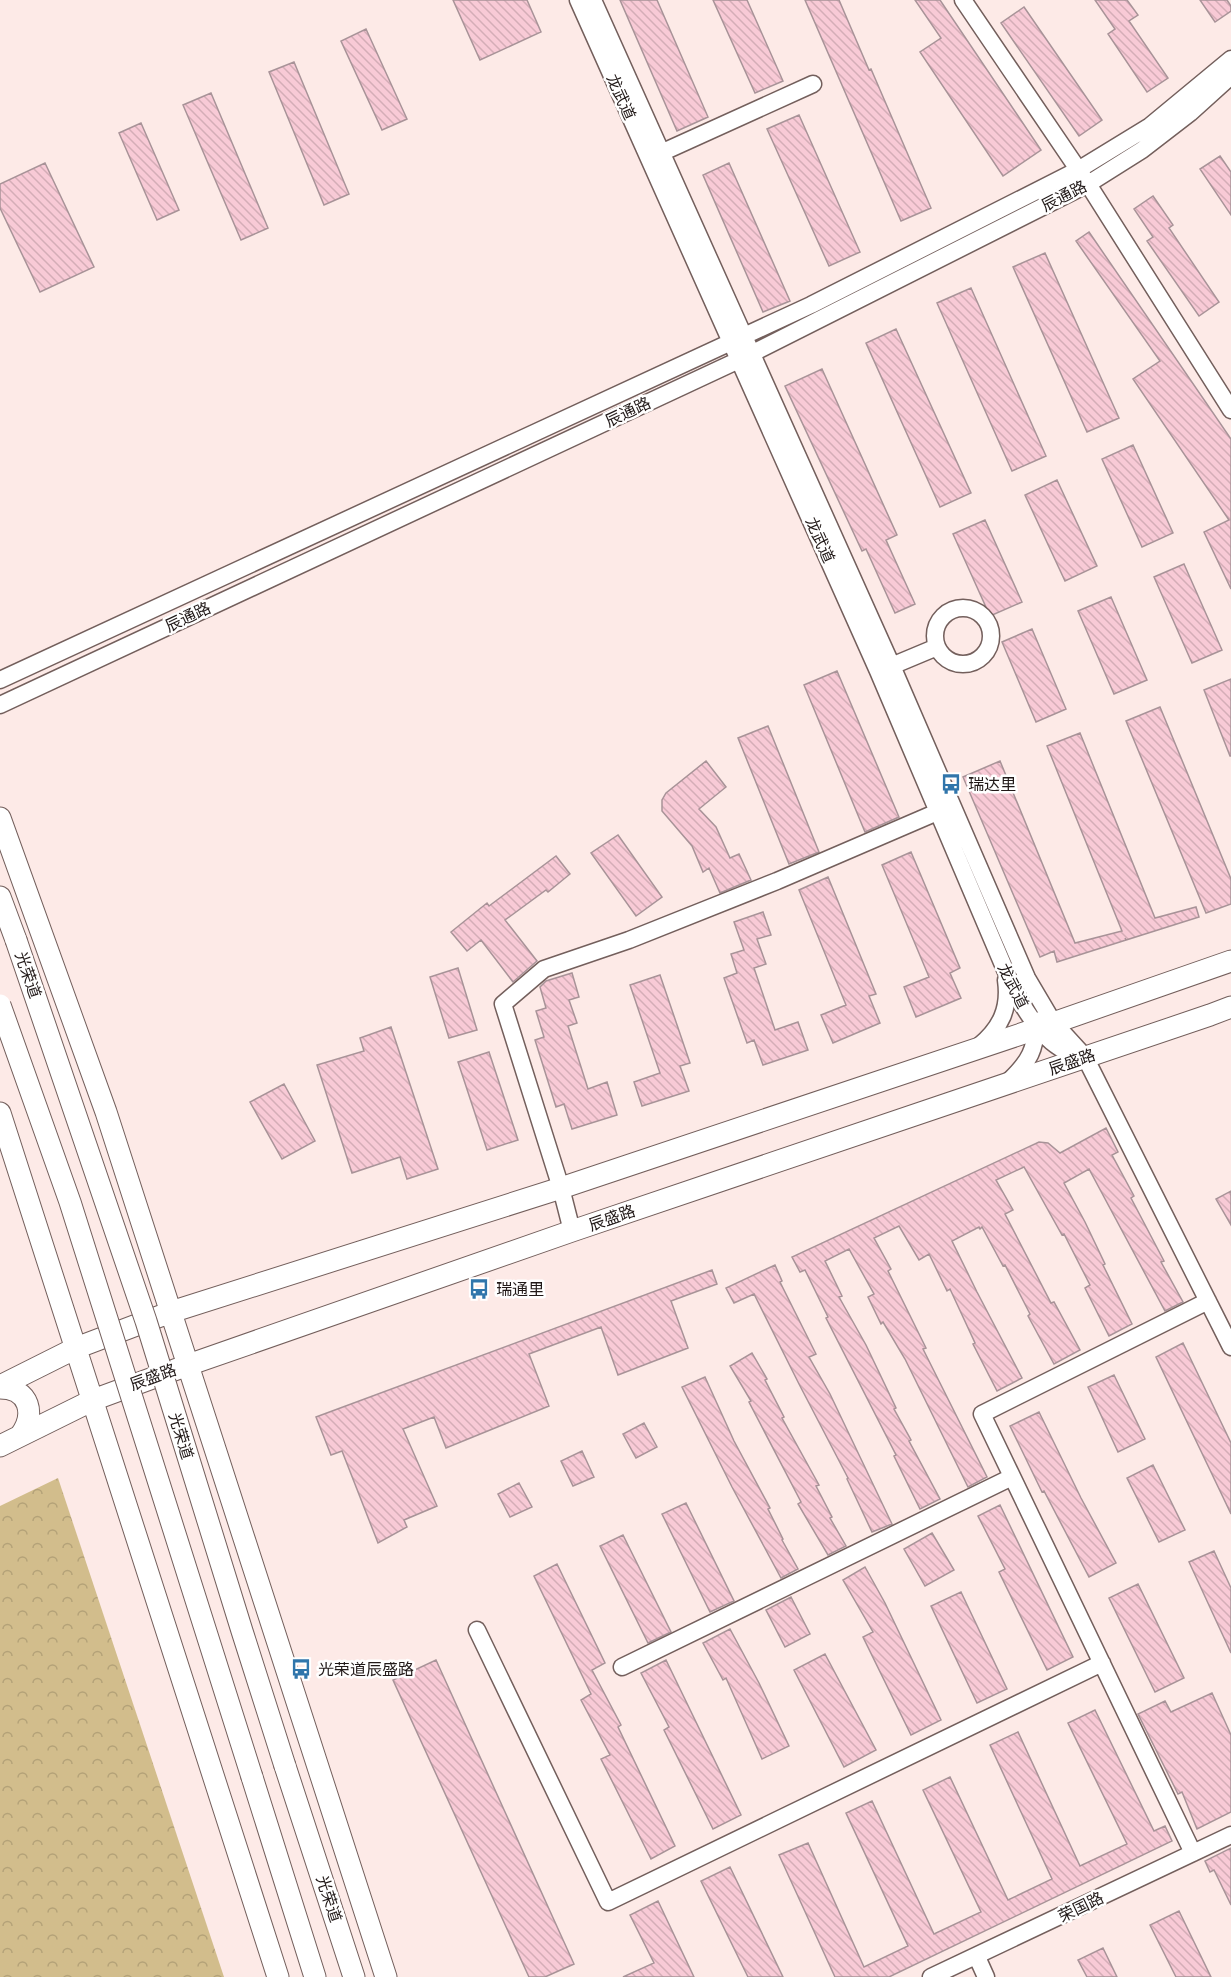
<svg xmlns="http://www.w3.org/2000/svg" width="1231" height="1977" font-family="Montserrat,'Noto Sans SC',sans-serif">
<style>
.forest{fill:url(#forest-crowns)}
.building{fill:url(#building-back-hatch);stroke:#a89398;stroke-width:1.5}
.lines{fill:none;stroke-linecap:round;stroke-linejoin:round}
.minor-casing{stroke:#735f5c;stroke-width:19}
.major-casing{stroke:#735f5c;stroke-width:23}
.minor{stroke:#fff;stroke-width:16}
.major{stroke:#fff;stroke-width:21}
.major-bridge-casing{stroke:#735f5c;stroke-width:23;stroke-linecap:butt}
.major-bridge{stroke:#fff;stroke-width:21}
.labels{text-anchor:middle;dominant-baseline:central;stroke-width:5;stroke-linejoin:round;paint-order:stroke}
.street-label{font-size:16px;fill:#211918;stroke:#fff}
.poi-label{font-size:16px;fill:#211918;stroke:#fff;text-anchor:start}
</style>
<defs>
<pattern id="forest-crowns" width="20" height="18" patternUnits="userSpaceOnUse" patternTransform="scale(1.5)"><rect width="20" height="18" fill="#d2bd8c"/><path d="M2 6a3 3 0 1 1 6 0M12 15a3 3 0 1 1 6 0" fill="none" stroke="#b4a278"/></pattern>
<pattern id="building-back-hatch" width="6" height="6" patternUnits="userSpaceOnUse" patternTransform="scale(1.5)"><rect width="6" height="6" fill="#f8cad6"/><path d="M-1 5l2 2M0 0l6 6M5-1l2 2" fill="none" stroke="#d4adb7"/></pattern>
</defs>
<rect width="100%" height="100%" fill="#fdeae7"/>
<path class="forest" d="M58,1478L224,1977H0V1506Z"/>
<path class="building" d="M453,0H527L541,32L480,60Z
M620,0H657L708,117L677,131Z
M713,0H747L783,81L755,93Z
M805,0H839L869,70L871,69L931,208L901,221Z
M915,0H940L1041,150L1003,176L920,52L941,38Z
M1095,0H1127L1138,15L1129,21L1168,78L1147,92L1108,34L1115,29Z
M1200,0H1227L1231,6V11L1215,22Z
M1024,7L1102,120L1079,136L1001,23Z
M366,29L407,119L382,130L341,41Z
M294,62L349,194L324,205L269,72Z
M211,93L268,228L241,240L183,105Z
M799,115L860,252L829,266L767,129Z
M141,123L179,210L157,220L119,133Z
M1220,156L1231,172V215L1200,169Z
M45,163L94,267L40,292L0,208V184Z
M729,163L790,301L763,312L703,175Z
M1153,196L1173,225L1169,228L1219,302L1199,316L1147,241L1153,237L1134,209Z
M1089,232L1231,439V589L1204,532L1229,520L1133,379L1160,361L1076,241Z
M1045,253L1119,418L1087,432L1013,267Z
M971,288L1046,456L1012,471L937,303Z
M896,329L971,493L940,507L866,343Z
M822,369L897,535L886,540L915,604L895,613L866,549L862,551L785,386Z
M1133,445L1173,533L1142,547L1102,459Z
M1057,480L1097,566L1065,581L1025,495Z
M985,520L1022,602L990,616L953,534Z
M1184,564L1222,650L1192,663L1154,577Z
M1111,597L1147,680L1114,694L1078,611Z
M1032,629L1066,709L1036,722L1002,642Z
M837,671L899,817L865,832L804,685Z
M1231,679V756H1230L1204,690Z
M1160,707L1231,879V904L1206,913L1126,721Z
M768,726L819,852L789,864L738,738Z
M1080,733L1155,918L1196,907L1199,917L1126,940L1125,938L1126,940L1057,962L1054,951L1040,957L963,777L1000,761L1075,943L1122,931L1047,746Z
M706,761L726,787L699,809L716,827L730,858L739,854L751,880L720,893L709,868L703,872L692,846L662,811V800L666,793Z
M618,835L662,897L636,916L591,853Z
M911,852L960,968L950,973L961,998L916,1017L904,987L929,977L882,865Z
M556,856L570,874L548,892L546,890L505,920L537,961L513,982L481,940L467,951L451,932L487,903L489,906Z
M828,877L876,994L869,996L880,1023L833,1043L821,1015L846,1005L799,890Z
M763,912L771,935L757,939L766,964L754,968L775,1030L798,1022L808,1050L763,1065L754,1040L747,1043L724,978L737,973L731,954L744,950L734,922Z
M458,968L477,1030L449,1038L430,977Z
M572,973L579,997L569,1000L577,1023L568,1026L588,1089L607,1082L617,1115L572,1129L564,1104L556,1107L535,1040L544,1037L536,1011L546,1008L540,987L546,981Z
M660,975L690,1063L680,1066L689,1091L642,1106L634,1082L660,1073L630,985Z
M391,1027L438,1169L407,1179L400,1157L352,1173L317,1065L364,1051L360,1038Z
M489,1052L518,1140L487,1150L458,1062Z
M284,1084L315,1141L282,1159L250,1102Z
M1106,1128L1118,1152L1112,1155L1134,1196L1131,1198L1164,1261L1161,1262L1183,1302L1165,1311L1089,1169L1064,1183L1085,1222L1105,1264L1103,1265L1132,1324L1109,1336L1085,1288L1090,1285L1064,1234L1062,1235L1024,1167L996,1180L1013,1210L1005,1214L1051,1303L1054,1302L1080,1350L1054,1364L1028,1316L1030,1314L1005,1265L1003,1266L982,1227L980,1229L979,1227L952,1241L977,1292L1022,1378L997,1391L973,1344L975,1343L950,1289L947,1291L929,1254L919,1260L899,1226L874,1238L891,1269L888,1271L926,1348L923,1349L987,1477L968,1487L905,1359L883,1322L881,1324L868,1297L874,1294L849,1249L825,1261L842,1296L839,1297L866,1345L896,1408L894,1409L911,1440L909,1441L940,1499L920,1509L894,1456L896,1455L826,1318L828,1317L805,1270L800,1272L792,1257L1039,1142L1048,1143L1060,1153Z
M1231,1191V1225L1216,1199Z
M775,1265L782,1281L780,1282L816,1354L809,1357L830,1394L892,1524L872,1532L847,1479L848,1478L799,1384L754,1294L734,1303L726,1288Z
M712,1270L717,1284L671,1301L688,1348L618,1375L601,1327L529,1354L549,1406L446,1448L434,1417L403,1429L437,1506L404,1520L407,1527L378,1543L342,1451L331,1455L316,1417Z
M1183,1343L1231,1443V1514L1156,1357Z
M752,1353L767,1379L765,1380L784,1417L782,1418L819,1485L816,1486L832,1517L830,1518L846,1546L828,1555L798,1504L801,1502L749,1402L751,1401L730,1366Z
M1114,1375L1145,1439L1118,1452L1088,1387Z
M705,1377L734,1441L770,1508L768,1509L783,1539L782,1540L798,1569L781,1578L732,1487L682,1387Z
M1039,1412L1081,1498L1116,1563L1089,1577L1044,1491L1042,1492L1010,1426Z
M644,1423L657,1447L636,1458L623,1434Z
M582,1451L594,1477L573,1486L561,1461Z
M1153,1465L1185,1530L1159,1542L1127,1478Z
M519,1483L532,1507L510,1517L498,1494Z
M686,1503L734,1601L710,1612L662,1514Z
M1000,1505L1073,1657L1047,1670L999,1572L1005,1569L978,1516Z
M932,1533L954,1570L925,1586L904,1549Z
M623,1535L671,1632L648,1643L600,1546Z
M1214,1551L1231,1588V1653L1189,1562Z
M557,1564L605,1663L592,1670L621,1725L618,1727L675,1846L651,1859L601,1759L610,1755L581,1700L591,1694L534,1576Z
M865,1567L885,1603L941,1720L911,1735L863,1637L873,1632L843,1580Z
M1138,1584L1184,1678L1155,1692L1109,1598Z
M961,1592L1007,1689L977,1703L931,1606Z
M791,1597L810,1634L785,1647L766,1610Z
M730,1629L759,1683L789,1746L762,1759L726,1678L723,1680L703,1643Z
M825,1654L876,1750L844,1767L794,1670Z
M436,1660L574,1964L545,1977H529L393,1680Z
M666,1660L741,1815L713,1829L664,1730L669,1727L641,1673Z
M1212,1693L1231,1735V1812L1197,1829L1182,1792L1178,1794L1138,1714L1165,1701L1171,1712Z
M1095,1710L1154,1831L1165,1826L1172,1841L889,1977H835L779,1855L808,1843L864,1967L908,1946L846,1813L872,1801L934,1934L981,1912L923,1790L950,1777L1008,1900L1052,1879L990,1745L1018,1732L1080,1866L1127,1844L1068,1723Z
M1231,1848V1905L1214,1870L1210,1872L1205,1861Z
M730,1867L783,1977H748L701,1881Z
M658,1901L694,1977H623L654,1963L630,1915Z
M1179,1911L1211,1977H1176L1150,1925Z
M1103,1948L1117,1977H1087L1078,1960Z"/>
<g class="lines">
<g class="minor-casing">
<path id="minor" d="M578,0L878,671L1015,993C1031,1019 1047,1048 1079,1056
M593,0L892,666L1027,978L1053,1022L1085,1057L1231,1347
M963,0L1088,184L1231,410
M652,157L813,84
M935 636a28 28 0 1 1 56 0a28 28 0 1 1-56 0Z
M882,670L937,647
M0,680L811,305L1078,170L1150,126L1231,59
M0,705L739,360L1088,184L1142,150L1190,113L1231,76
M979,1046C1001,1028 1010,1008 1006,980
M1009,1081C1028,1063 1038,1048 1035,1020
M572,1231L561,1188L503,1004L544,969L629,940L777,881L949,807
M477,1630L608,1902L1102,1663
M622,1667L1012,1477
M1193,1853L982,1414L1208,1301
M977,1957L986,1977
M931,1977L1231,1835"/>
</g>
<g class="major-casing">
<path id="major" d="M0,818L106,1112L386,1977
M0,897L16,940
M0,1113C94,1401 187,1689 278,1977
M0,1386L76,1348L171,1312L561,1188L1036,1029L1231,961
M0,1388C30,1388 36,1415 20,1436
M0,1446L93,1400L188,1365L572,1231L1210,1015L1231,1007
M285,1766L354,1977
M252,1777L315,1977"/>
</g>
<use href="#minor" class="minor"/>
<use href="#major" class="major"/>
<g class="major-bridge-casing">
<path id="major-bridge" d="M16,940L146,1321L242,1631L285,1766
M0,1005L70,1202L252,1777"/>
</g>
<use href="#major-bridge" class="major-bridge"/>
</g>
<defs>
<g id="bus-bare" transform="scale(1.62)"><path d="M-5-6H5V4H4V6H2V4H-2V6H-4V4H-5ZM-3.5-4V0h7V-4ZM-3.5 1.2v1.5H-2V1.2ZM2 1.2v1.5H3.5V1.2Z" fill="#3075ab" stroke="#fff" stroke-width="2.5" paint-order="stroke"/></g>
</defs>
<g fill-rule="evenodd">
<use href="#bus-bare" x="951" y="784"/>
<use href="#bus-bare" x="479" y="1289"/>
<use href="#bus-bare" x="301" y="1669"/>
</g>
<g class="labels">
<g class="street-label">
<text transform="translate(621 97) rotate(66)">龙武道</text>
<text transform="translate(1064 196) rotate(-27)">辰通路</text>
<text transform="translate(628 412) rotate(-25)">辰通路</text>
<text transform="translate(820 540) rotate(66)">龙武道</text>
<text transform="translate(188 617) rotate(-25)">辰通路</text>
<text transform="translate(28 975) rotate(71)">光荣道</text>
<text transform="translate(1013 986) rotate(63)">龙武道</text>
<text transform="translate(1072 1062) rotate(-19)">辰盛路</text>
<text transform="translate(612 1218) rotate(-19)">辰盛路</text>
<text transform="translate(153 1377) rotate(-20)">辰盛路</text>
<text transform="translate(181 1436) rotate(73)">光荣道</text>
<text transform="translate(329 1899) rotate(72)">光荣道</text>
<text transform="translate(1081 1907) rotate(-26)">荣国路</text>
</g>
<g class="poi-label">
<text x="968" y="784">瑞达里</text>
<text x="496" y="1289">瑞通里</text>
<text x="318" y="1669">光荣道辰盛路</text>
</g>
</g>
</svg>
